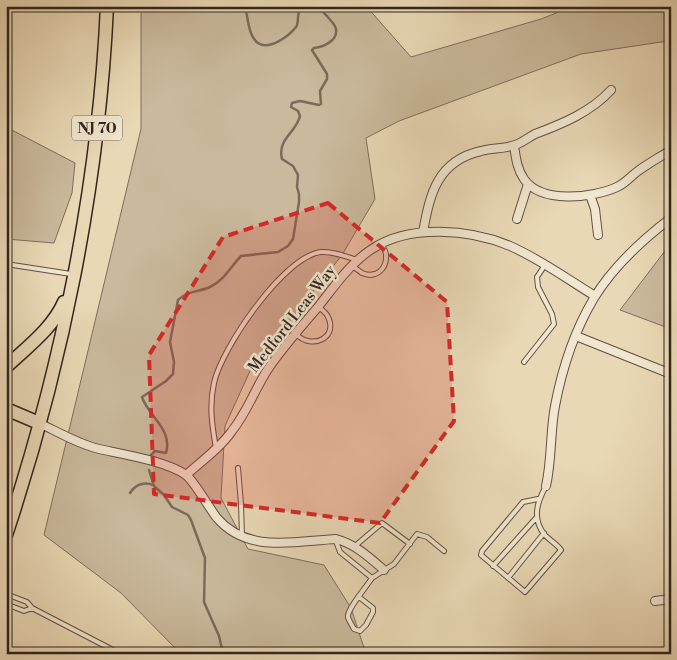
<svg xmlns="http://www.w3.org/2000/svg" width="677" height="660" font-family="'Libre Bodoni',serif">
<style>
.green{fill:#cab99c;stroke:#7e6e5e}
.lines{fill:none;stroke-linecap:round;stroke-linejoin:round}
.stream{stroke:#7b6b5a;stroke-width:2.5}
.service-casing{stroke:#605144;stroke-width:6}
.minor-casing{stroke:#605144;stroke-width:10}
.trunk-casing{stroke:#32241f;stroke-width:15}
.service{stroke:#f1e6cf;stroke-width:4}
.minor{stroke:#f1e6cf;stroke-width:8}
.trunk{stroke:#e9d8b5;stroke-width:12}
.marked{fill:#d62828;fill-opacity:0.2;stroke:#d62828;stroke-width:4;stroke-dasharray:10 6;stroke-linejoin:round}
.labels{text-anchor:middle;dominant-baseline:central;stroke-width:5;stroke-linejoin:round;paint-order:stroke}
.shield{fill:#f1e6cf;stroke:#6b5e54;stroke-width:1}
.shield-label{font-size:15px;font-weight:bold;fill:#32241f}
.street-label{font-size:16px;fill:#32241f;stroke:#f1e6cf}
</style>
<rect width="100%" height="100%" fill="#e9d8b5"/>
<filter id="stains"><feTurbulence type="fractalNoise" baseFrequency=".004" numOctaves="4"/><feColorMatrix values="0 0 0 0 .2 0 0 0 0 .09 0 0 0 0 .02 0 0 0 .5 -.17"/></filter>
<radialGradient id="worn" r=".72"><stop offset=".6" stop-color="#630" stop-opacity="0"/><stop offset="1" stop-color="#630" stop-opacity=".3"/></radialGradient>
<path class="green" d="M141,6H366L411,57L541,19L574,6H671V39L668,41L581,54L399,121L366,138L375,199L342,255L250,371L225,426L221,498L248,549L324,565L351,608L366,654H181L121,593L44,535L141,129Z
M6,127L75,163L72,193L54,243L6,239Z
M671,243V329L620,310Z"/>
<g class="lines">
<path class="stream" d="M245,6C248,17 248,36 258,43C269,51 289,36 296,27C299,23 297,17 299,12L309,6
M151,455L155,451L166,453C173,429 148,416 142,397L166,381L173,374L174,362L170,342L178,300C187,291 199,292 210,287C224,281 231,266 241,256L278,252L288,246L293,239L299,202V194L297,187L298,175L293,166L282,159C277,139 296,133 300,116L298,111L291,107L292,103L300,101L319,105L321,104L320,91L327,79V74L312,50L314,48C323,47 338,41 336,29C335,24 330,20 327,16C323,12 320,8 315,6
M149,470L154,486L164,495L172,507L188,515L191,520L205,558L204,602L219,636L222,649L226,654
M130,493C135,485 144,481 153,485"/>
<g class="service-casing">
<path id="service" d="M6,264L71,274
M352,266C356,268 359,271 362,273C376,279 387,269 386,255C386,251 383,247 381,244
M296,334C312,351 340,337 327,315C325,312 321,309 318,306
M524,362L554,324L552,314L538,287L537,277L545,265
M216,448C212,426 209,405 214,383C221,349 284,256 321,252C334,251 346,257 358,260
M238,468L241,504L242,536
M538,499L523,502L482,551L481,555L525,592L561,550C557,544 549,540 544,534C532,518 537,502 546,486
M336,541L340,552L372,578L394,564L417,534L427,537L444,551
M355,546L382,523L410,544
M493,566L536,518
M508,578L544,533
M6,594L27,602L32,608L24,611L6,604
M359,597L373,608V612L366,625L360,631L354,629C352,625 349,621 348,617C347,609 367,586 372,578
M32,608L113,650L117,654"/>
</g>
<g class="minor-casing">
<path id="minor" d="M514,146C516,158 517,169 524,179C541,204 593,198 617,187C626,183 631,176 638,171C649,163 660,157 671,150
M590,195L595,209L598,235
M517,219L528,184
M423,232C430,194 437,161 481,151C491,148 501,149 511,146C520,145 527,138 535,134C562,124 591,112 611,90
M576,336L671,374
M39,423C58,432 78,444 99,449C122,454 166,461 186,475C195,482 209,508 217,518C248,554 295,541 336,539C355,544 369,557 384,570
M186,475C202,461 220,448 232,431C247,412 255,389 268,369C283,347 301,327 318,307C334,287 350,263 372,249C409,224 470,229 510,246C540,259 567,279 595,296
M546,486C552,460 550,432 555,406C562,369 575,330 594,298C613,267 642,240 671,218
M655,601L671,599"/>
</g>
<g class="trunk-casing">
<path id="trunk" d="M6,367C26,348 53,328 64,302
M6,409L39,423
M6,535C62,367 99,183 107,6"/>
</g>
<use href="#service" class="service"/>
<use href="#minor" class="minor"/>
<use href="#trunk" class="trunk"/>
</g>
<path class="marked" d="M328,203L447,302L454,421L380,523L154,494L149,355L223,237Z"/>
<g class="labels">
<rect class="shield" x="72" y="115.5" width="50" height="25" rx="4"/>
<g class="shield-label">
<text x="97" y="128">NJ 70</text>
</g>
<g class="street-label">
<text transform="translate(292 319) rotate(-52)">Medford Leas Way</text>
</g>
</g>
<rect width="677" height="660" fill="none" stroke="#e9d8b5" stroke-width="25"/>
<rect x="8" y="8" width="662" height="645" fill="none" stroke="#32241f" stroke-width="2.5"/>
<rect x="12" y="12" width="652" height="635" fill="none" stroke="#32241f"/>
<rect width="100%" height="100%" filter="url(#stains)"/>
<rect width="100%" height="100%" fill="url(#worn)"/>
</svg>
